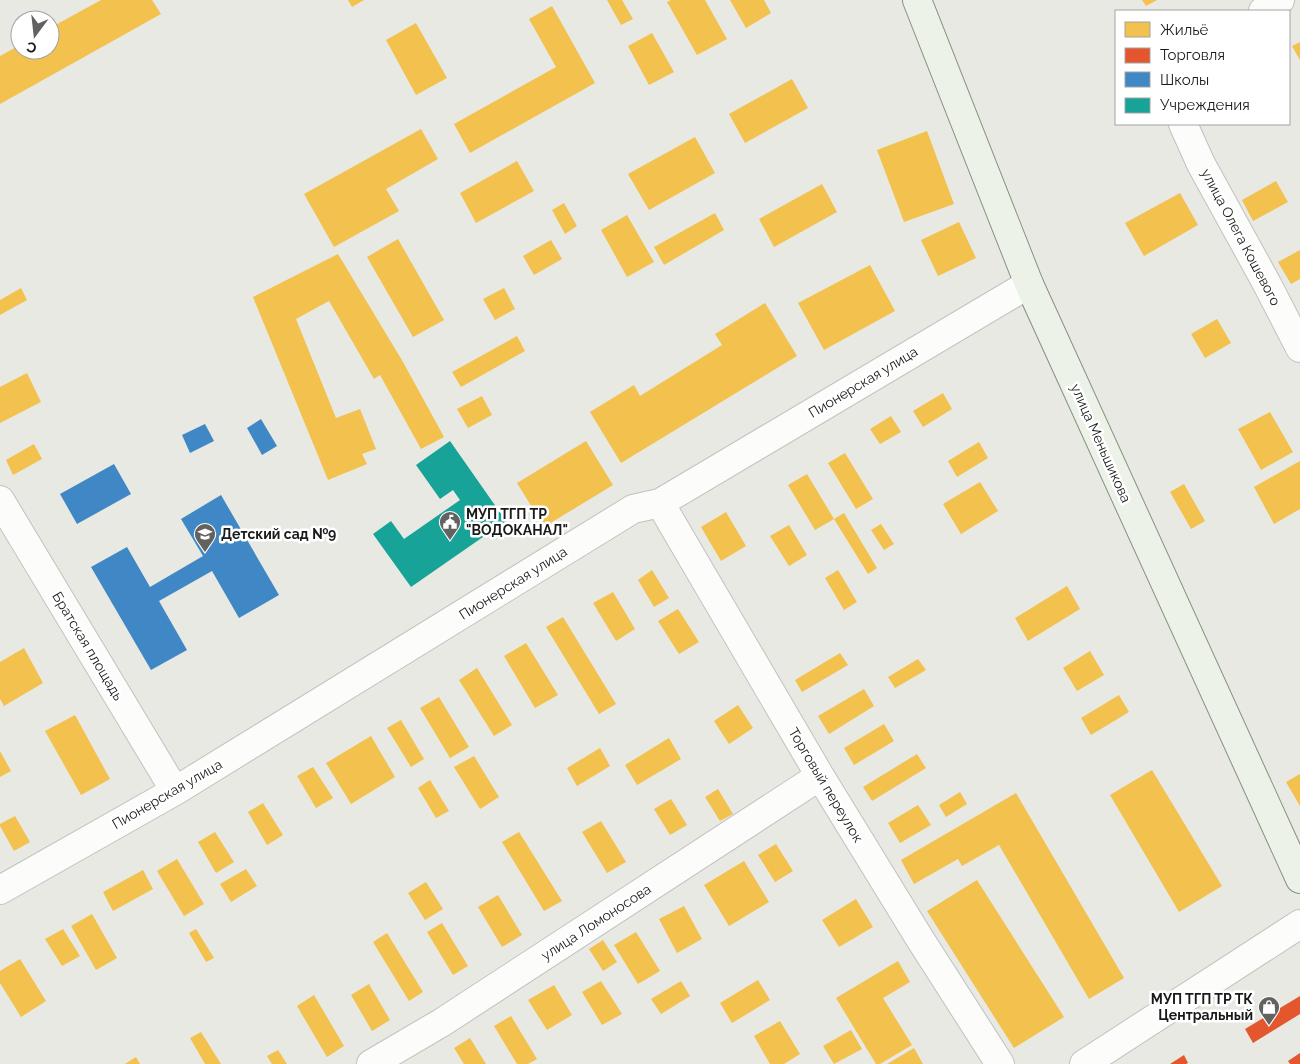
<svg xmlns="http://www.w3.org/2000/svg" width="1300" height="1064" font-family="Raleway,sans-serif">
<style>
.homes{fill:#f2c14e}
.shops{fill:#e4572e}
.schools{fill:#3f88c5}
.public{fill:#17a398}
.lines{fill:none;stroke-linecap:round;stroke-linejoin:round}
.street-casing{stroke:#c1c1bf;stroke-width:30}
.secondary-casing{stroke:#86927d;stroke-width:30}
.street{stroke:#fcfcfb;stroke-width:28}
.secondary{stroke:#edf2e8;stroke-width:28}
.labels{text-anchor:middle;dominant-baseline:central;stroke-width:5;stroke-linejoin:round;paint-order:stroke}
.street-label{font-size:14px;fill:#1a1a1a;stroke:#fff}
.poi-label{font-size:14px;font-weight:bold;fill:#1a1a1a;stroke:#fff;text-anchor:start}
</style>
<rect width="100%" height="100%" fill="#e8e9e3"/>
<path class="homes" d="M101,0H152L161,14L0,104V56L20,45V50H50V28Z
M348,0H364L352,7Z
M607,0H622L633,19L621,25Z
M671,0H705L727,39L697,55L667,2Z
M730,0H764L771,13L746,28Z
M1142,0H1157L1146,6Z
M552,6L595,83L470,153L454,124L556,67L529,19Z
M416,23L447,78L416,95L386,40Z
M652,33L674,72L649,85L628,46Z
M1300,42V60L1292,46Z
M792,79L808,108L745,143L729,114Z
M421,129L438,159L386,189L399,211L334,247L304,194Z
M927,131L954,204L904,222L877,150Z
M695,137L715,173L649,210L628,174Z
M517,161L534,191L476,223L460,193Z
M1276,181L1288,202L1253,221L1242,200Z
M822,184L837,212L774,247L759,219Z
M1180,193L1198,225L1144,256L1125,223Z
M564,203L577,226L565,234L552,210Z
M715,213L724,230L664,265L654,247Z
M627,215L654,262L627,277L601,230Z
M959,222L976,258L938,276L921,240Z
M398,239L444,320L413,337L367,257Z
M551,240L562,259L534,275L523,256Z
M1300,250V279L1291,284L1278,262Z
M338,254L403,362L444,437L421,449L380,375L374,379L329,301L296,319L336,418L360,409L376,449L362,454L367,464L328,480L253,297Z
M870,265L895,311L824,350L798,303Z
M21,288L27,300L0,315V300Z
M504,288L515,309L495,320L483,299Z
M765,303L797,356L621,463L590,412L634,385L640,396L722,345L715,334Z
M1217,319L1231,343L1205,358L1191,334Z
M517,336L525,351L461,387L452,372Z
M27,373L41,402L0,423V387Z
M943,393L952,409L923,427L913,411Z
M482,396L492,415L468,428L457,409Z
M1270,412L1293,452L1261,470L1238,429Z
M891,416L901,432L880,444L870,429Z
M586,441L613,485L544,527L517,483Z
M979,442L988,458L957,477L948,461Z
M34,444L42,459L13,475L6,460Z
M845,453L873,499L856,509L828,463Z
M1300,461V509L1274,524L1254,487Z
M807,474L834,519L815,530L788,485Z
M980,482L998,511L961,534L943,504Z
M1184,484L1205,521L1191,529L1170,492Z
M726,512L746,546L721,561L701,527Z
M844,513L877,568L868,574L834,519Z
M881,524L894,544L884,550L871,530Z
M789,525L807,555L789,566L770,536Z
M652,570L669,598L654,607L638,580Z
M838,570L857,602L844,610L825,578Z
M1067,586L1080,609L1028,641L1015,618Z
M613,592L635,629L616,641L593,603Z
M678,609L699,642L679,654L658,621Z
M563,617L616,704L599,714L546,627Z
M526,643L558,695L535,708L504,656Z
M24,648L43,683L4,706L0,699V662Z
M1090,651L1104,675L1077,691L1063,668Z
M840,653L848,665L802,692L795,680Z
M918,659L926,670L895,688L888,677Z
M477,668L512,725L494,736L459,680Z
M864,689L874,706L829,734L818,716Z
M1119,695L1129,712L1091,735L1081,718Z
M439,697L469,747L450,758L420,708Z
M738,705L753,728L729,744L714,721Z
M75,715L110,779L81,795L45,731Z
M401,720L424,759L411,767L387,728Z
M884,724L894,741L854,765L844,748Z
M371,736L395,777L351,804L326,763Z
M669,738L681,759L637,785L625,765Z
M600,748L610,766L577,786L567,768Z
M0,751L11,771L0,777Z
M917,754L926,768L872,801L863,787Z
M474,756L499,797L480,809L454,767Z
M313,767L333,798L316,808L297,776Z
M1152,770L1222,886L1179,912L1110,795Z
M1300,774V806L1286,782Z
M430,780L449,811L436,818L418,788Z
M718,789L733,814L720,821L705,797Z
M960,792L967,804L946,817L939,805Z
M1016,793L1124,978L1089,999L999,845L962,866L958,859L914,884L901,860Z
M671,799L687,825L670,835L654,809Z
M263,803L283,835L267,845L248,812Z
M918,805L931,825L900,843L888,823Z
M15,816L30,842L14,851L0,826V824Z
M601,821L626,862L607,873L582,832Z
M215,832L234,862L216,873L198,842Z
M519,832L562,901L544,911L502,842Z
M776,844L793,871L775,882L758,855Z
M177,859L204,904L184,916L157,871Z
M744,861L769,902L729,926L704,885Z
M246,869L257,886L231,902L220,884Z
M143,870L153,889L113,911L103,892Z
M977,880L1064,1017L1014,1048L927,911Z
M426,882L443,909L425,920L408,893Z
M498,895L522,935L502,947L478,907Z
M856,899L873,927L839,947L822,920Z
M684,906L702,939L677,953L659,919Z
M92,914L117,958L96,970L71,926Z
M442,923L468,966L453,975L427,932Z
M63,929L80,956L62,966L45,939Z
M196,929L214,958L206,962L189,933Z
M636,932L660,971L638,984L614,945Z
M387,933L423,992L409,1001L373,942Z
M603,940L617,962L603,971L589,949Z
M20,959L46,1001L21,1017L0,983V971Z
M898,961L910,982L883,998L912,1045L880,1064H876L836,998Z
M758,980L770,1000L732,1023L720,1003Z
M601,981L622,1014L602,1025L582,992Z
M681,981L690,996L661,1014L651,999Z
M369,984L390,1020L372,1031L351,995Z
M554,985L572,1015L547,1030L528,1000Z
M314,995L344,1046L327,1057L297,1006Z
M511,1016L537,1059L528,1064H517L494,1026Z
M780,1021L800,1054L784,1064H770L754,1036Z
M851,1030L862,1049L834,1064L823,1046Z
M201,1032L221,1064H205L190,1038Z
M470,1038L486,1064H464L454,1048Z
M914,1048L923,1064H887Z
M278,1050L287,1064H272L267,1056Z
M136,1057L140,1064H125Z"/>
<path class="shops" d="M1300,996V1014L1253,1043L1245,1029Z
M1300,1053V1064H1290L1288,1061Z
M1184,1055L1188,1063L1186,1064H1170Z"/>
<path class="schools" d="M261,419L277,446L262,455L247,428Z
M205,424L214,441L190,453L182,435Z
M114,464L131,494L77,524L60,494Z
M221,495L279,595L239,618L212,571L159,601L187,650L151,670L91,567L127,547L150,587L203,556L181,519Z"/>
<path class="public" d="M450,441L506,521L411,587L373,534L391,521L404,539L460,500L453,490L440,499L416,465Z"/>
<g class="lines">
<g class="street-casing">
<path id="street" d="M1263,11L1280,0
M1183,124L1201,164L1267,284L1300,348
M0,500L175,791
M660,503L820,776L920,939L1000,1064
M0,890L175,791L633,509L660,503L1029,284
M371,1064L441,1023L820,776
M1084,1064L1300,924"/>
</g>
<g class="secondary-casing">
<path id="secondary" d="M917,0L1029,284L1300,879"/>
</g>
<use href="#street" class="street"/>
<use href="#secondary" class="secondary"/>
</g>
<defs>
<g id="civic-pin" transform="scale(1.125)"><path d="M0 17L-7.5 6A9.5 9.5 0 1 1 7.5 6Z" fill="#626260" stroke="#fff"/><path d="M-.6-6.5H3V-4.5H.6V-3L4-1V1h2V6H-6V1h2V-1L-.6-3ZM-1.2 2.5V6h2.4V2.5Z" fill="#fff"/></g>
<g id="school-pin" transform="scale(1.125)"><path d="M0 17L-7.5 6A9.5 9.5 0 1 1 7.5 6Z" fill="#626260" stroke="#fff"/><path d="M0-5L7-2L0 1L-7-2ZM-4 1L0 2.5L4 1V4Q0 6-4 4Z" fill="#fff"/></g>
<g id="shop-pin" transform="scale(1.125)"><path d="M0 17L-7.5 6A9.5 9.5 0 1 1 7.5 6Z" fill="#626260" stroke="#fff"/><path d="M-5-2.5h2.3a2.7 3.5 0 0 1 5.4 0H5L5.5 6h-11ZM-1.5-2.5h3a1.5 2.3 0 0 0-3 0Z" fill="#fff"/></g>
</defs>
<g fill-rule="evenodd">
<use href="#civic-pin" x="450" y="522"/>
<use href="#school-pin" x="205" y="534"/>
<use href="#shop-pin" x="1269" y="1007"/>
</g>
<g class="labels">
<g class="street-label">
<text transform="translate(1241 237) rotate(62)">улица Олега Кошевого</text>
<text transform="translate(863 382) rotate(-31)">Пионерская улица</text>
<text transform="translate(1101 443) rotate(66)">улица Меньшикова</text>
<text transform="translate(513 583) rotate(-32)">Пионерская улица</text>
<text transform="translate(88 646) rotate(59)">Братская площадь</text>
<text transform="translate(826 785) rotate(59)">Торговый переулок</text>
<text transform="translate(167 794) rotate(-30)">Пионерская улица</text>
<text transform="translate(596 922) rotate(-33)">улица Ломоносова</text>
</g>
<g class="poi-label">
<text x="466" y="514">МУП ТГП ТР<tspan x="466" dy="16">"ВОДОКАНАЛ"</tspan></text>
<text x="221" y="534">Детский сад №9</text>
<text x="1253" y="999" text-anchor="end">МУП ТГП ТР ТК<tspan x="1253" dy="16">Центральный</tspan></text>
</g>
</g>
<rect x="1115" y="10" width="175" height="115" fill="#ffffff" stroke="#a3a3a3"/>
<rect x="1125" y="22" width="25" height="15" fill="#f2c14e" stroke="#a3a3a3"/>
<text x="1160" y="35" font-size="15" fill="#1a1a1a">Жильё</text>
<rect x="1125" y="48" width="25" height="15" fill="#e4572e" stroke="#a3a3a3"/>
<text x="1160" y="60" font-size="15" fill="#1a1a1a">Торговля</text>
<rect x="1125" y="72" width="25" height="15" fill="#3f88c5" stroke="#a3a3a3"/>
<text x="1160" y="85" font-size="15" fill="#1a1a1a">Школы</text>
<rect x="1125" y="98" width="25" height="15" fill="#17a398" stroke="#a3a3a3"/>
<text x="1160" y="110" font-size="15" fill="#1a1a1a">Учреждения</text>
<g transform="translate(35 35) rotate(195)"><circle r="24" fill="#ffffff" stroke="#a3a3a3"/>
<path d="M0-4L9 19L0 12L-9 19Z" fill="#626260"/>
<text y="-8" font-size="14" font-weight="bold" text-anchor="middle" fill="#1a1a1a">С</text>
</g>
</svg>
